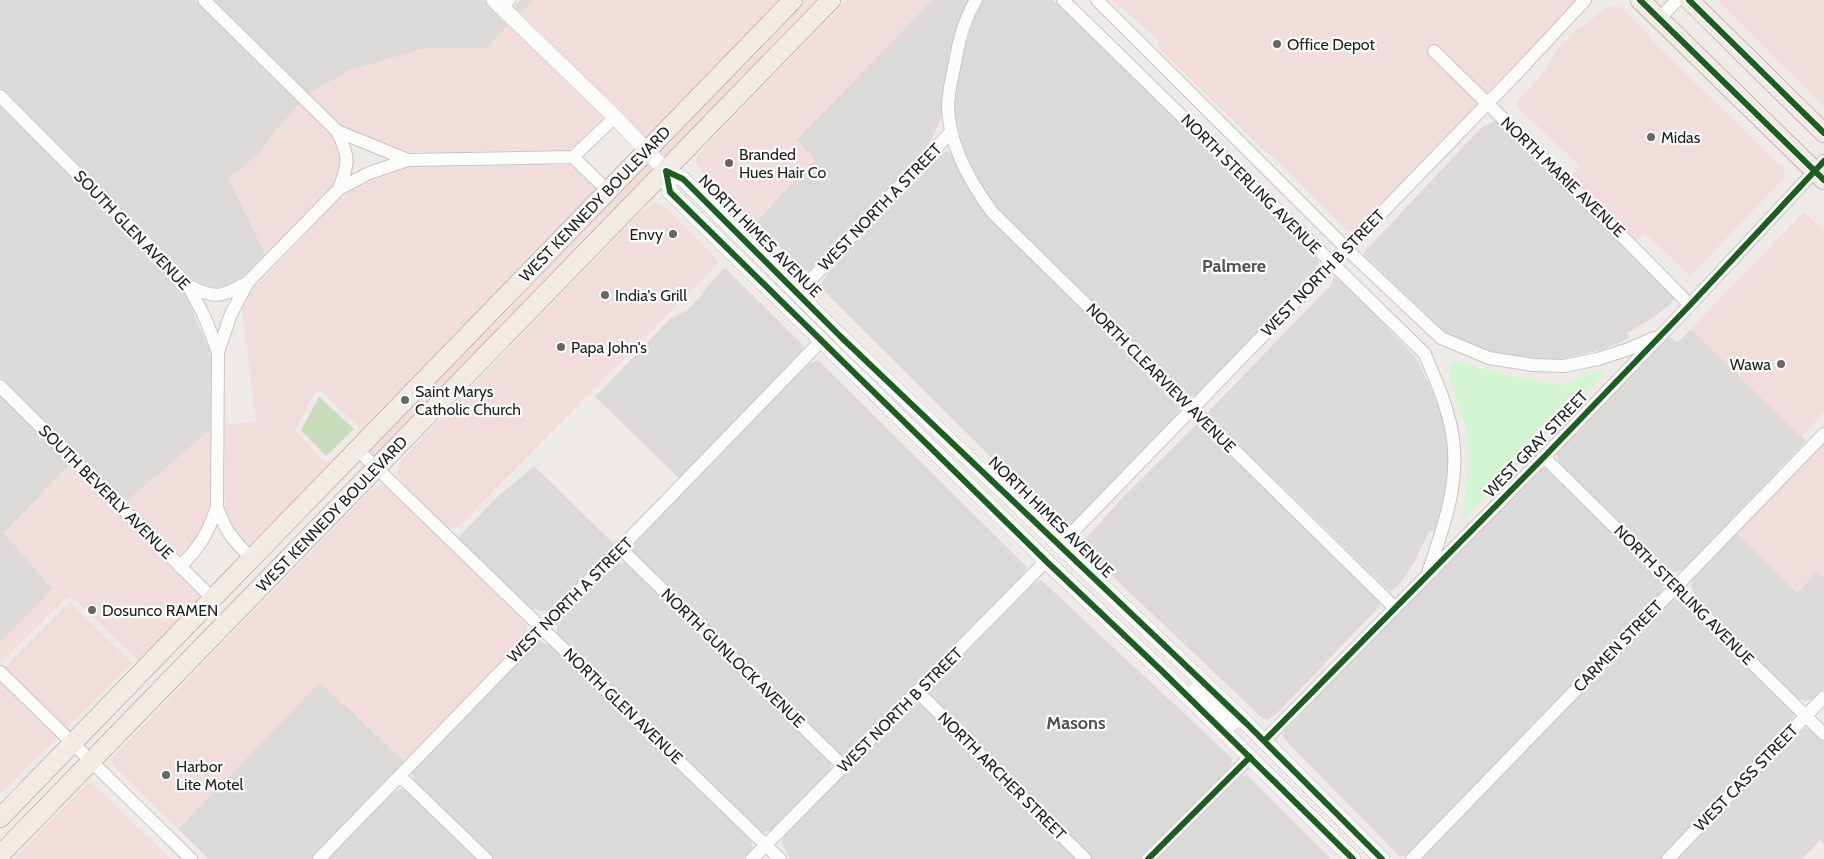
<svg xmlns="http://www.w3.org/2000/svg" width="1824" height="859" font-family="Cabin,sans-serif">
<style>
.residential{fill:#dcdad9}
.commercial{fill:#f0dddc;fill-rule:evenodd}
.forest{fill:#c9ddba}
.park{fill:#d3f5d0}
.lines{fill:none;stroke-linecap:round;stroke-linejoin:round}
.minor-casing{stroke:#c6c5c3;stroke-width:14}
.tertiary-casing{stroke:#c6c5c3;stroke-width:16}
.primary-casing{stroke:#a39683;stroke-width:20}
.minor{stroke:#fcfcfb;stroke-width:12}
.tertiary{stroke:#fcfcfb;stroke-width:15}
.primary{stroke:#f1ebe4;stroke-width:19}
.cycleway-casing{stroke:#fff;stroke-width:9}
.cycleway{stroke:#1b5e20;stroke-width:6}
.poi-dot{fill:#676665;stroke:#fff;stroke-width:2}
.labels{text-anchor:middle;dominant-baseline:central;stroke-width:4.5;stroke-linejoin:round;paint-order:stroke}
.poi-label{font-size:16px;fill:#1f1f1f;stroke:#fff;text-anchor:start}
.street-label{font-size:16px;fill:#1f1f1f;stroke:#fff}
.neighbourhood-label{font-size:18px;font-weight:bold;fill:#525252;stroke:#fff}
</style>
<rect width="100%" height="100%" fill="#edeae7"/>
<path class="residential" d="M0,0H194L300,104L276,130L262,151L229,179L265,254L243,276L226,286L214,288L207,287L193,279L0,87Z
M214,0H485L509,24L487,48H426L348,71L309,94Z
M520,0H534L519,14L512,8Z
M932,0H970L949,56L943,105L940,121L931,140L922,154L910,168L812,269L804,271L755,223L815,159L796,140Z
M982,0H1053L1317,255L1319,262L1315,270L1198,394L1191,396L1187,394L997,208L978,182L966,159L954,110L958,73L976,9Z
M0,106L179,286V288L183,290L210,351L209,356L211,357L210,430L126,502L0,376Z
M1496,120L1675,299L1668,306L1648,321L1627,333L1629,338L1605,349L1561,359L1533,360L1483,350L1445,332L1364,255L1366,250L1481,128Z
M947,151L953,156L966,186L981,206L1180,405L1179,413L1073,523L1065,527L1057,523L819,286L835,264L944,152Z
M725,268L804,346L800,355L680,479L595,397L670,319L687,310L699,298L707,287Z
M1334,277L1344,282L1416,358L1433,393L1445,424L1450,471L1440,516L1435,531H1429L1415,561L1399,585L1390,592L1207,413L1330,286Z
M1691,329L1806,441L1683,570L1673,572L1668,570L1559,464L1556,452L1667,334L1677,343Z
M818,360L1027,567L1024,574L847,754L842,755L838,753L634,554L632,550L636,542L799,373L809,364Z
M0,396L69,465L4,533L53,589L0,643Z
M1198,423L1379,600L1380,604V606L1276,714L1267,720L1262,718L1081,546L1085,542L1087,537L1125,495Z
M534,466L615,545L552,610L546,611L531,609L458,538L495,499Z
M1544,468L1547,469L1662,580L1663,590L1410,852L1404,856L1400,857L1298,753L1283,737L1284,732L1534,471Z
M1737,533L1797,593L1817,570L1824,577V688L1813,699L1805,701L1797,699L1695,598L1691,585L1694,577Z
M617,562L626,563L830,761L831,771L773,830L763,832L758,829L557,635V623Z
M1041,580L1233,759L1229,769L1140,859H1091L931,698L929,693L935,682L1034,584Z
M1673,599L1680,600L1792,710L1794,715L1789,726L1661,859H1422L1668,601Z
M542,642L551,646L704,795L744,830L751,841L752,848L743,859H494L417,785L412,774L415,769L537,643Z
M320,682L405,762L311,859H209L178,829Z
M918,704H922L1078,859H790L784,847L782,841L784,835L908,709Z
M1805,728L1812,730L1824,742V844L1820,840L1802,859H1677L1799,733Z
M1247,775L1331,859H1156L1230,785L1242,776Z
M400,789L405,790L476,859H328L390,794Z"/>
<path class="commercial" d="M534,0H782L647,140L519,14Z
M804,0H820L665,160L657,151Z
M847,0H932L797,140L815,159L755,223L732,203L702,173L696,162L698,154Z
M1112,0H1577L1557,24L1354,232L1347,230L1273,156L1265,151L1162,51L1158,46L1157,38Z
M1717,0H1824V105L1770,53Z
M1614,6L1620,7L1648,34L1651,40L1785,170L1783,179L1690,276L1645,233L1636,241L1571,177L1580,166L1518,108L1517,104L1518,101L1546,70L1554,53L1580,27L1606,9Z
M509,24L604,116L569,150L407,152L342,126L340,122L338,123L309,94L348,71L426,48H487Z
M300,104L331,135L339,152V166L333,185L265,254L229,179L261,151L276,130Z
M648,161L656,170L376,457L368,449Z
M571,165L597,191L251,547L237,534L230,522L225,508L226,504L225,503V425L256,421L242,309L254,288L341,198L344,199L345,195L373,180L410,167ZM318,391L323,393L360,428L358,434L330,462L322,460L295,430L314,394Z
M655,203L664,206L719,262L461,524L454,529H450L406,486L397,473L399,470L401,460L639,214Z
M1804,212L1824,231V412L1801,437L1691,329Z
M210,430V505L203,524L193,542L179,556L126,502Z
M1824,442V577L1817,571L1798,590V593L1737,533Z
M69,465L201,598L139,663L137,659L71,596L66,598L0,663V643L53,589L4,533Z
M380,485L388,488L526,622L527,629L523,641L405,762L320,682L178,829L114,766L111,759L370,491L379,489Z
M70,602L132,663L0,794V672Z
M87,784H92L96,787L171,859H14Z"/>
<path class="forest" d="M319,397L354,429L326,456L301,430Z"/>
<path class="park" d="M1456,362L1524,379L1562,385L1602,370L1605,373L1462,521C1467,490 1472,456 1465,425C1461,410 1444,377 1452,363Z"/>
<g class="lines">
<g class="minor-casing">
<path id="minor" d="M204,0L337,131L408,160L573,157L615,117
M976,0C966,16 959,39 956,58C953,74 948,91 948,107C949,145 970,182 992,212L1394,607
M1063,0L1425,354C1432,373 1442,392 1447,412C1465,468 1447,516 1429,570
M1097,0L1355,257L1441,338L1489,358L1533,365L1564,366L1598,359L1629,349L1654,338
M501,7L509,0
M1659,19L1677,0
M1434,51L1617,231L1690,305
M0,96L188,285L205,318L218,352L217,507C225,531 234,541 251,558
M337,131C350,158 349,162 339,189
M573,157L608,191
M188,285C215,300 222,297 248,282
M798,293L951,132
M218,352L231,314L248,282L339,189L369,173L408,160
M0,386L212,598
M357,449L780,859
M1544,457L1824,734
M1060,545L1517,73L1585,0
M621,549L844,767
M180,567C201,545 207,535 217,507
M0,672L191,859
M918,692L1085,859
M1264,741L1544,457L1690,305L1824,161
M400,776L486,859
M319,859L821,341
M752,859L1046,561
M1148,859L1250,757
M1412,859L1824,434
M1668,859L1824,697"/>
</g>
<g class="tertiary-casing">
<path id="tertiary" d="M494,0L615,117L666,171L683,179L841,337L1247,724L1382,859
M666,171L670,192L1046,561L1164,673L1353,859
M1196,690L1233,723"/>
</g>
<g class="primary-casing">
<path id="primary" d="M1640,0L1824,180
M1689,0L1824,133
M0,818L793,0
M0,855L831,0"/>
</g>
<use href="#minor" class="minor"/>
<use href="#tertiary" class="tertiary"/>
<use href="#primary" class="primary"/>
<g class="cycleway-casing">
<path id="cycleway" d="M1640,0L1824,180
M1689,0L1824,133
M666,171L683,179L841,337L1247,724L1382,859
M666,171L670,192L1046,561L1164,673L1353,859
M1264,741L1544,457L1690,305L1824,161
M1148,859L1250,757"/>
</g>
<use href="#cycleway" class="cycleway"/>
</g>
<g class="poi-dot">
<circle cx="1277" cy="44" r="5"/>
<circle cx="1651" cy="137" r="5"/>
<circle cx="729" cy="163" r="5"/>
<circle cx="673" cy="234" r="5"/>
<circle cx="605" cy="295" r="5"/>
<circle cx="561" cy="347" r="5"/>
<circle cx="1781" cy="364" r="5"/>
<circle cx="405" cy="400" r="5"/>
<circle cx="92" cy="610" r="5"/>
<circle cx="166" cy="775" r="5"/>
</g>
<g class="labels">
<g class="poi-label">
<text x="1287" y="44">Office Depot</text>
<text x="1661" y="137">Midas</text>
<text x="739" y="154">Branded<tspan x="739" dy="18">Hues Hair Co</tspan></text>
<text x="663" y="234" text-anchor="end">Envy</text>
<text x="615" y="295">India's Grill</text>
<text x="571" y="347">Papa John's</text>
<text x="1771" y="364" text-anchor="end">Wawa</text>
<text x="415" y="391">Saint Marys<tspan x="415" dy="18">Catholic Church</tspan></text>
<text x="102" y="610">Dosunco RAMEN</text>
<text x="176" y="766">Harbor<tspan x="176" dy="18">Lite Motel</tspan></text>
</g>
<g class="street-label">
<text transform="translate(1563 177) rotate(44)">NORTH MARIE AVENUE</text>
<text transform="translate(1251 184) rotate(45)">NORTH STERLING AVENUE</text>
<text transform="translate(595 204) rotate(-46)">WEST KENNEDY BOULEVARD</text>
<text transform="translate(880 207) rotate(-46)">WEST NORTH A STREET</text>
<text transform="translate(132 230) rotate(46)">SOUTH GLEN AVENUE</text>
<text transform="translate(760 236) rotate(45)">NORTH HIMES AVENUE</text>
<text transform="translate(1323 273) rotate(-46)">WEST NORTH B STREET</text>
<text transform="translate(1161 378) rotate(45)">NORTH CLEARVIEW AVENUE</text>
<text transform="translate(1536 444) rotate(-46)">WEST GRAY STREET</text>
<text transform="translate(106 492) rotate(45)">SOUTH BEVERLY AVENUE</text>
<text transform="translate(332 514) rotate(-46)">WEST KENNEDY BOULEVARD</text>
<text transform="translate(1051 517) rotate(44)">NORTH HIMES AVENUE</text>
<text transform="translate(1684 595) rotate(45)">NORTH STERLING AVENUE</text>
<text transform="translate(570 600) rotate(-45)">WEST NORTH A STREET</text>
<text transform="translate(1618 646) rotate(-46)">CARMEN STREET</text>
<text transform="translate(733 658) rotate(44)">NORTH GUNLOCK AVENUE</text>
<text transform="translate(623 706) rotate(44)">NORTH GLEN AVENUE</text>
<text transform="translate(900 710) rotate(-45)">WEST NORTH B STREET</text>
<text transform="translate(1002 776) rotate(45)">NORTH ARCHER STREET</text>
<text transform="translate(1746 778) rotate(-46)">WEST CASS STREET</text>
</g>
<g class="neighbourhood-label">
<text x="1234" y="266">Palmere</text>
<text x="1076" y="723">Masons</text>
</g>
</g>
</svg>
